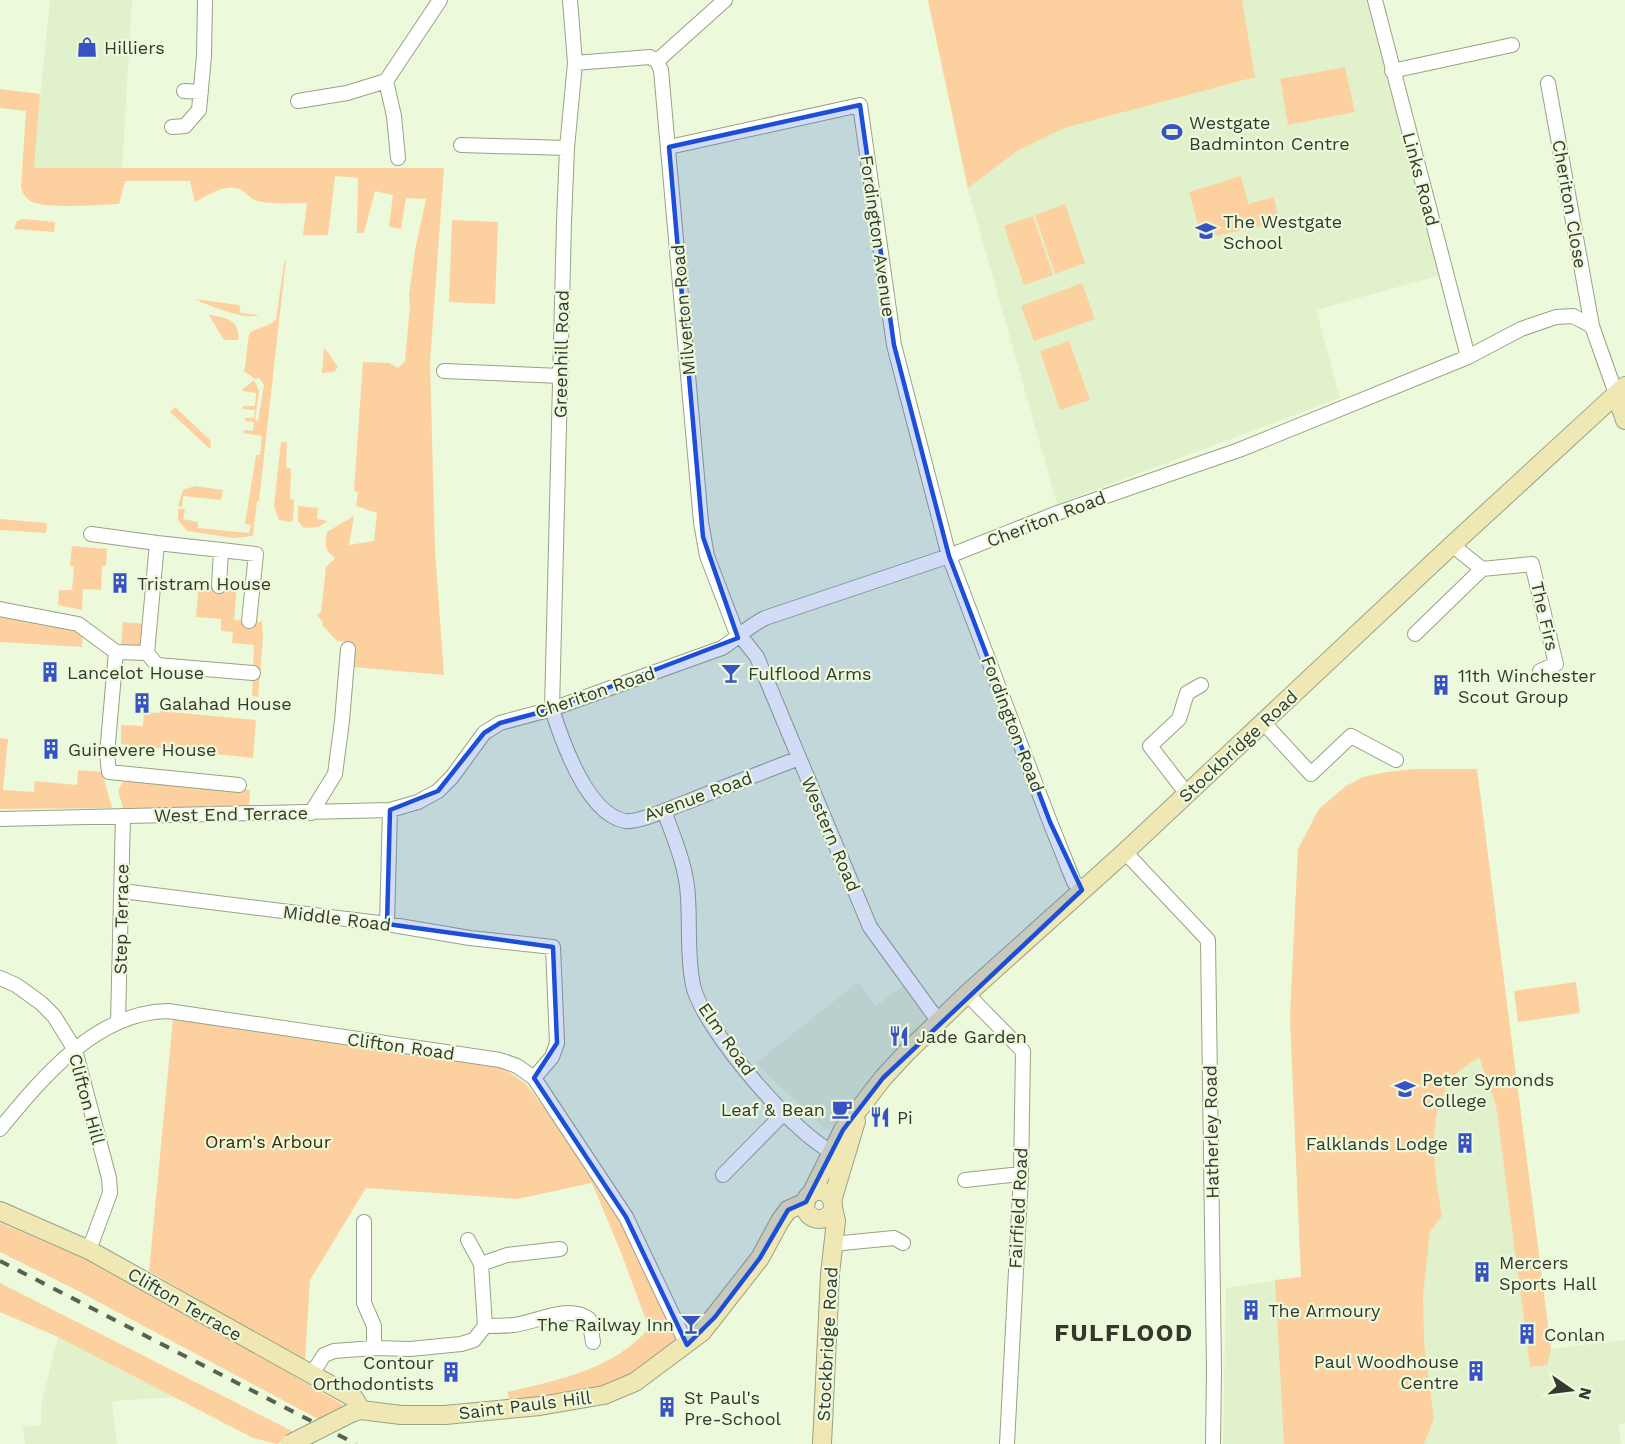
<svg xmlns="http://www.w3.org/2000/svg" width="1625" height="1444" font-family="'Work Sans',sans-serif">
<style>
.built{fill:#e1f1cb}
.green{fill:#fdd19f}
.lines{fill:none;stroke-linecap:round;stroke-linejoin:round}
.minor-casing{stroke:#97a387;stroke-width:16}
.secondary-casing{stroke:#97a387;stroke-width:20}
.minor{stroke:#fff;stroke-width:14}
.secondary{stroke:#f0e8b4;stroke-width:18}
.rail{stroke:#5a6051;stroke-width:4;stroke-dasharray:10 10;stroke-linecap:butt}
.secondary-bridge-casing{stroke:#97a387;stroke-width:20;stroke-linecap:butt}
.secondary-bridge{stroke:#f0e8b4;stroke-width:18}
.marked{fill:#1d4ed8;fill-opacity:0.2;stroke:#1d4ed8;stroke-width:4.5;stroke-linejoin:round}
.labels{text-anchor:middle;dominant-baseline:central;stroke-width:4.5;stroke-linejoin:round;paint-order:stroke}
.poi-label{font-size:18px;fill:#34392d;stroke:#ecf9db;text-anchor:start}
.street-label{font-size:18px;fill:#34392d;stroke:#ecf9db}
.park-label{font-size:18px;fill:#412807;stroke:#ecf9db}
.district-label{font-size:24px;font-weight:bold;letter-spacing:1.5px;fill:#34392d;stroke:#ecf9db}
</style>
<rect width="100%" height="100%" fill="#ecf9db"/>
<path class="built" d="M50,0H132L122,168H33Z
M928,0H1370L1444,274L1316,310L1340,398L1057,504L966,182Z
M1415,769H1477L1551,1349L1625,1340V1423L1618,1425L1621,1444H1223L1226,1288L1301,1277L1290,1017L1298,849L1319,809L1346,786L1363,777L1387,772Z
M858,982L876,1006L908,982L933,1018L835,1128L825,1129L756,1063Z
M58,1337L174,1397L112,1401L117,1444H25L23,1427L41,1425V1406Z"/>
<path class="green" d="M928,0H1242L1255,77L1064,128L1017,151L968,188Z
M1345,67L1355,112L1288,125L1280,79Z
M0,89L40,94L34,168H444L430,363L435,550L444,675L353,667L354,643L337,641L322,625L323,622L317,615L321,612L326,567L335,558C324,550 325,545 327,532L354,516L349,545L374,541L377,513L356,506L358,493L354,490L363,362L389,363L398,368L405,361L410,306L409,295L415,250L426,199L406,198L401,229L389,227L393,195L375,191L364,233H357L358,178L335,176L328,235H303L307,203C293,203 267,205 255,200C249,198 246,191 239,189C221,184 210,195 195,202L190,181H125L119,204C99,205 51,209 32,202C26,199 23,194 21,188L26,111L0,108Z
M1241,176L1248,204L1274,197L1279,222L1202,239L1189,192Z
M1065,204L1085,263L1055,274L1035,215Z
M1033,216L1053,275L1024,285L1004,226Z
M23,219L55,222L54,232L14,229L17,221Z
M452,220L498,222L495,304L449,302Z
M286,259L259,501H257L253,536L234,538L187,531L178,520V509H185L183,519L198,522V528L249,533L251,525L245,524L256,455H260L262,436L243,433L244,430L253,431L254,422L245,421V418H254L255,410L242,409L243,406H255L256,393L243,391V389L254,380L259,391L255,420L258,421L264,385L259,378L255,379L244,371C247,363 247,336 250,333C258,326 269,328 276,319L284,264Z
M1082,283L1095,319L1034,341L1021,306Z
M194,299L239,305L241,313L259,315C246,321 208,305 194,299Z
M209,315C226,317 240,320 238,340H224Z
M1069,341L1090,400L1060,410L1040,351Z
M324,347L338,367L334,372L322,373Z
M175,407L211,441L210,449L170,412Z
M281,442H287L286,467L291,469L290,499L294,500L293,520L291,522L279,520L274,506Z
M195,486L223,490L221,500L183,496L182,507L178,506L183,490Z
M298,506L318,508L317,519L328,521L318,527L304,528L298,521Z
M0,519L47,523L46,533L0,530Z
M72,546L107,549L106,566H102L101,590L83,589L82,610L58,605L59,590H72L74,567L70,566Z
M199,583L237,587L234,620L262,622L263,638L258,697L252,696L254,645L232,643L233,632L221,631V619L196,617Z
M0,616L56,623L83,632L82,647L0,642Z
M123,622L146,624L144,646L121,644Z
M160,711L256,720L253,758L121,744V725L143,726L144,712L159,713Z
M0,738L8,739L3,790L34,792L35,781L77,785L78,770L102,772L112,808L0,809Z
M1415,769H1477L1551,1349L1547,1365L1530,1367L1496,1105L1479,1057C1471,1063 1460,1069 1454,1077C1424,1115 1435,1172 1442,1216L1430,1232L1423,1297L1424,1343L1434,1419L1424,1444H1284L1275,1280L1301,1277L1290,1017L1298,849L1319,809L1346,786L1363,777L1387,772Z
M123,781L250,790L249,807L123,808L118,791Z
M1576,982L1580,1013L1518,1022L1514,991Z
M173,1019L500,1066L526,1084L599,1181L624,1221L681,1341L632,1379L607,1389L509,1404L508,1392C558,1380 615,1369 649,1328L620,1250L592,1183L517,1199L366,1188L310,1280L305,1361L149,1271Z
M0,1223L114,1271L345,1406L320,1420L78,1291L0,1252Z
M0,1283L296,1433L277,1444L253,1438L58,1337L0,1312Z"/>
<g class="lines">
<g class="minor-casing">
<path id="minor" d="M570,0L575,63L567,148L564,222L552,709C562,741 587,814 625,821C640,823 672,807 687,802C724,787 761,773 799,758
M1375,0L1468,357
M657,61L725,0
M575,63L650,57L657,61L661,70L701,522L707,556L735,629L757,657L870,927L939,1022
M1392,71L1512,45
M386,81L394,116L398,158
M1548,83L1592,326
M184,91L201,92
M298,101L347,93L386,81L440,0
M172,127L185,126L199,110L204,56L205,0
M461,145L567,148
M669,147L860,105L894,345L949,556L1050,822L1074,882L1082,890
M444,371L561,376
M91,534L157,543
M1452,545L1482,569L1532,564L1556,664L1540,671
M221,550L256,554L249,621
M0,609L78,624L116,652L147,653L157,665L253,673
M1415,634L1482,569
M116,652L107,754L109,772L239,785
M147,653L157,543L221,550L219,586
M1263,722L1311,774L1351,736L1396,760
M1187,794L1150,746L1179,719L1187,693L1201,685
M664,811C674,838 687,868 688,898C690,927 687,956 693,985C701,1026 799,1142 839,1155
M311,813L335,774L342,721L348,649
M0,819L390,810L418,802L438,791L452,777L484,733L500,723L552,709L722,648C737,638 749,626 765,618L949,556L1060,512L1239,450L1468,357L1521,329L1556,317L1573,316L1592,326L1616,394
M1125,852L1208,940L1214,1370L1213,1444
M122,891L387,924L470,938L553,947L557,1043L552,1057L534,1078
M387,924L390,810
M0,978L16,985L41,1003L54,1016L75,1050L109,1178L110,1193L89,1250
M967,994L1023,1051L1021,1174L1007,1444
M118,1022L123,816
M0,1129C42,1078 96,1012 168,1011L500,1060L517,1066L534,1078L626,1217L687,1345
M723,1175L784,1113
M965,1180L1021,1174
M364,1222V1303L374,1326V1348
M468,1240L481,1264L485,1326
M832,1244L894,1238L903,1243
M481,1264L507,1255L560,1249
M312,1374L324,1355L334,1351L374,1348L410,1349L461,1344L474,1340L485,1326C494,1326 505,1326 514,1325C538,1322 567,1304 589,1319L593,1342"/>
</g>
<g class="secondary-casing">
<path id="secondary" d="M1616,394L1625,420
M805 1205a14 14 0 1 1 28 0a14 14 0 1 1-28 0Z
M811,1194L843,1130L883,1078L907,1052L967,994L1125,852L1452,545L1625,386
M832,1201L856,1121
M0,1211L89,1250L354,1398L361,1410
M351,1413L361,1410L401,1415H445L540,1406L604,1395L635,1382L702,1332L760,1258L780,1221L788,1210L806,1202
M822,1444L830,1274L836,1221L833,1208"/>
</g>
<use href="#minor" class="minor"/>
<use href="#secondary" class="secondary"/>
<path class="rail" d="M0,1261L356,1444"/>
<g class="secondary-bridge-casing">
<path id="secondary-bridge" d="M290,1444L351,1413"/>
</g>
<use href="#secondary-bridge" class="secondary-bridge"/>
</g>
<path class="marked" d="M860,105L894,345L949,556L1050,822L1082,890L883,1078L843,1130L806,1202L788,1210L760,1258L715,1317L687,1345L626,1217L534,1078L557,1043L553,947L387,924L390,810L438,791L484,733L500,723L552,709L738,638L703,537L669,147Z"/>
<defs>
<g id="shop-bare" transform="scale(1.62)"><path d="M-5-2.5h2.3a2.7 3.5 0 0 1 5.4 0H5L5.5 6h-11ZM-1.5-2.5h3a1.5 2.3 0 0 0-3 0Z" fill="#3652c3" stroke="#ecf9db" stroke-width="2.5" paint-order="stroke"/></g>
<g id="stadium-bare" transform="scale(1.62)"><path d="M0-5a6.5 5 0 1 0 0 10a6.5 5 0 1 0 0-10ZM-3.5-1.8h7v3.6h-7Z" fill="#3652c3" stroke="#ecf9db" stroke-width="2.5" paint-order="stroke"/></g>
<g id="school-bare" transform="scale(1.62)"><path d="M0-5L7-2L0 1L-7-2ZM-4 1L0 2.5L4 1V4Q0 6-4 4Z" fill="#3652c3" stroke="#ecf9db" stroke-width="2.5" paint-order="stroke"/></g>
<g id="building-bare" transform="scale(1.62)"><path d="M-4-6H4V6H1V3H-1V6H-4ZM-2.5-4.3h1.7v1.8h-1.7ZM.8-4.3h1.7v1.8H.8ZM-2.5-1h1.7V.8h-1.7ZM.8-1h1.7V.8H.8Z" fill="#3652c3" stroke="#ecf9db" stroke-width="2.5" paint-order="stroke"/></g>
<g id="bar-bare" transform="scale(1.62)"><path d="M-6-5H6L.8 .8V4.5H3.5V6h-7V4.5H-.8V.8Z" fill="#3652c3" stroke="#ecf9db" stroke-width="2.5" paint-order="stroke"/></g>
<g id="restaurant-bare" transform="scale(1.62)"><path d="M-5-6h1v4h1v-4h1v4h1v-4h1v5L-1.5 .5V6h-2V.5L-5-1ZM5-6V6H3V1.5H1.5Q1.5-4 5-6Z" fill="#3652c3" stroke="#ecf9db" stroke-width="2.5" paint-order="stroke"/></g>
<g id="university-bare" transform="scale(1.62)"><path d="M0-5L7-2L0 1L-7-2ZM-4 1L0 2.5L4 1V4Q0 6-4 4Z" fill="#3652c3" stroke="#ecf9db" stroke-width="2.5" paint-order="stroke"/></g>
<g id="cafe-bare" transform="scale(1.62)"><path d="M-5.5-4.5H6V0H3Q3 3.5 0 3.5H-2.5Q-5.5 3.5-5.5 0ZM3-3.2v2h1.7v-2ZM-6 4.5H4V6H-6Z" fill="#3652c3" stroke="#ecf9db" stroke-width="2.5" paint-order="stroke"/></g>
</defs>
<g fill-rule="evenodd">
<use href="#shop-bare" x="87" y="47"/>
<use href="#stadium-bare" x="1172" y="132"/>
<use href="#school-bare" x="1206" y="231"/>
<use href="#building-bare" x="120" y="583"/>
<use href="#building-bare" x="50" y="672"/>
<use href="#bar-bare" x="731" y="673"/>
<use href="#building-bare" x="1441" y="685"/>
<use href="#building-bare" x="142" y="703"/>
<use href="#building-bare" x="51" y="749"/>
<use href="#restaurant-bare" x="899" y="1036"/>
<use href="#university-bare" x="1405" y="1089"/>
<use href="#cafe-bare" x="842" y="1109"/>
<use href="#restaurant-bare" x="880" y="1117"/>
<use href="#building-bare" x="1465" y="1143"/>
<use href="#building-bare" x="1482" y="1272"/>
<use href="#building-bare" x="1251" y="1310"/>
<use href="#bar-bare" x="691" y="1324"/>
<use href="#building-bare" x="1527" y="1334"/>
<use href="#building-bare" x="1476" y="1371"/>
<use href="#building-bare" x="451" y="1372"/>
<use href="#building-bare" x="667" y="1407"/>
</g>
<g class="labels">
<g class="poi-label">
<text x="104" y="47">Hilliers</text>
<text x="1189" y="122">Westgate<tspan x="1189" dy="21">Badminton Centre</tspan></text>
<text x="1223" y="221">The Westgate<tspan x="1223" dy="21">School</tspan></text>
<text x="137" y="583">Tristram House</text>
<text x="67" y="672">Lancelot House</text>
<text x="748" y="673">Fulflood Arms</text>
<text x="1458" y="675">11th Winchester<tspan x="1458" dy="21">Scout Group</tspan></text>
<text x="159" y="703">Galahad House</text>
<text x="68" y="749">Guinevere House</text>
<text x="916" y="1036">Jade Garden</text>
<text x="1422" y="1079">Peter Symonds<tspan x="1422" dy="21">College</tspan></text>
<text x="825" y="1109" text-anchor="end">Leaf &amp; Bean</text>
<text x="897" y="1117">Pi</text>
<text x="1448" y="1143" text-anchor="end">Falklands Lodge</text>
<text x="1499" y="1262">Mercers<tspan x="1499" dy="21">Sports Hall</tspan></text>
<text x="1268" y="1310">The Armoury</text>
<text x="674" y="1324" text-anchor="end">The Railway Inn</text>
<text x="1544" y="1334">Conlan</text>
<text x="1459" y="1361" text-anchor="end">Paul Woodhouse<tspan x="1459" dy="21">Centre</tspan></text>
<text x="434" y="1362" text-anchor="end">Contour<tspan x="434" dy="21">Orthodontists</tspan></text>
<text x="684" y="1397">St Paul's<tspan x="684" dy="21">Pre-School</tspan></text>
</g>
<g class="street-label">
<text transform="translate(1421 179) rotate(75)">Links Road</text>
<text transform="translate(1570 204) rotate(80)">Cheriton Close</text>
<text transform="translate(878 236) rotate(82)">Fordington Avenue</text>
<text transform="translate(683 310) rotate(-95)">Milverton Road</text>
<text transform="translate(561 354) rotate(-89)">Greenhill Road</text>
<text transform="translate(1046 519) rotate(-21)">Cheriton Road</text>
<text transform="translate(1545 616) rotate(77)">The Firs</text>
<text transform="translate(595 692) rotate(-19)">Cheriton Road</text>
<text transform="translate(1013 724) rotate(69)">Fordington Road</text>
<text transform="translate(1238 746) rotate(-43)">Stockbridge Road</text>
<text transform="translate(698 796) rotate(-20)">Avenue Road</text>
<text transform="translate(231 814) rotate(-1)">West End Terrace</text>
<text transform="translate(831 834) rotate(67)">Western Road</text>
<text transform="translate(337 918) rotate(7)">Middle Road</text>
<text transform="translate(121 919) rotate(-89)">Step Terrace</text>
<text transform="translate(727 1039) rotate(55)">Elm Road</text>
<text transform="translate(401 1046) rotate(8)">Clifton Road</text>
<text transform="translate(87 1099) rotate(75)">Clifton Hill</text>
<text transform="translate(1211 1132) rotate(-91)">Hatherley Road</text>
<text transform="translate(1018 1208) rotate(-87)">Fairfield Road</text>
<text transform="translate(185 1304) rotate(30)">Clifton Terrace</text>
<text transform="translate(827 1344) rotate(-87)">Stockbridge Road</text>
<text transform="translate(525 1405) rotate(-7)">Saint Pauls Hill</text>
</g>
<g class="park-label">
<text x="268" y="1141">Oram's Arbour</text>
</g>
<g class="district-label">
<text x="1124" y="1333">FULFLOOD</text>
</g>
</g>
<g transform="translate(1571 1390) rotate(104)" stroke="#ecf9db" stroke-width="4.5" paint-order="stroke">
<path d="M0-4.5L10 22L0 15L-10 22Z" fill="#34392d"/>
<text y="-9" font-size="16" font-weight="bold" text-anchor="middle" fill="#34392d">N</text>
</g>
</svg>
